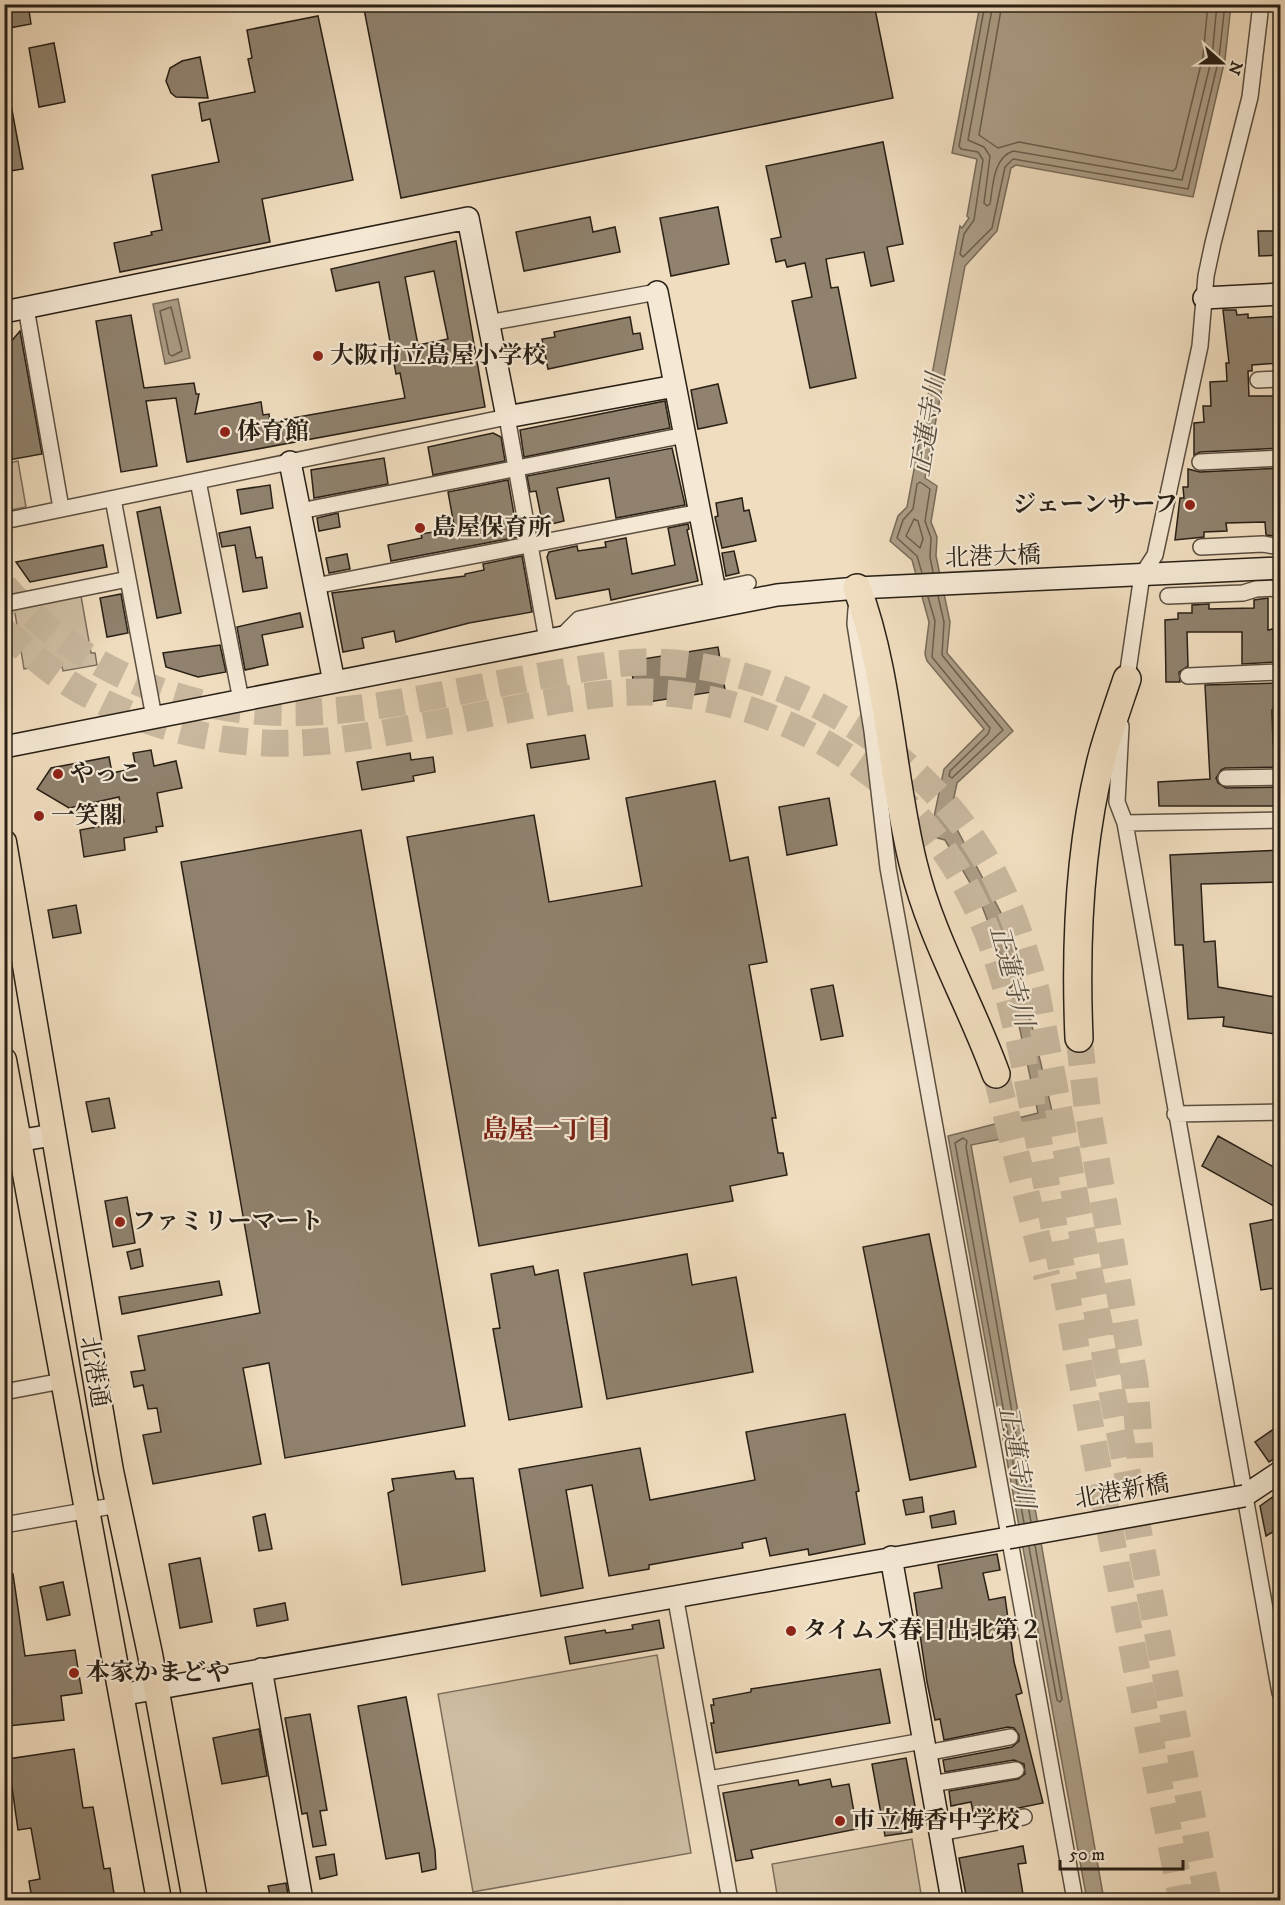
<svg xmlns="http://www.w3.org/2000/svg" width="1285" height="1905" font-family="'IM FELL DW Pica','Noto Serif JP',serif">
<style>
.green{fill:#cebda2;stroke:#7c6e5c;stroke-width:1.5}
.water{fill:#ac9d86;stroke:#786b59;stroke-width:1.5}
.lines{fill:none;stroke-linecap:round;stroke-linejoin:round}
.shore{stroke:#6a5e4e;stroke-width:1.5}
.building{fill:#90826e;stroke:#292016;stroke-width:1.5;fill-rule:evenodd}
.highway-tunnel{stroke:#c8b79d;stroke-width:27;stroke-dasharray:27 14;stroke-linecap:butt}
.street-casing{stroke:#5b4f40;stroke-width:18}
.secondary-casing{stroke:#292016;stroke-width:24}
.primary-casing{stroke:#292016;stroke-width:27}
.highway-casing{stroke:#292016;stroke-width:30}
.street{stroke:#f5e9d5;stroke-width:15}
.secondary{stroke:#f5e9d5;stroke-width:21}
.primary{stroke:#f0ddbf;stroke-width:24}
.highway{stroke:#f0ddbf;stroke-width:27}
.secondary-bridge-casing{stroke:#292016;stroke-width:24;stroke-linecap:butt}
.secondary-bridge{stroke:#f5e9d5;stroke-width:21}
.poi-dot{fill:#8f2418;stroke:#f5e9d5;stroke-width:2}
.labels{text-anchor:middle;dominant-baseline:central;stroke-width:4.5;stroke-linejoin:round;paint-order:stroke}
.poi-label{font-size:24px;font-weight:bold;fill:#292016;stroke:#f5e9d5;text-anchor:start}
.street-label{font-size:24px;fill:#292016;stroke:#f5e9d5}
.water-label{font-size:26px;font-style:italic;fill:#574c3d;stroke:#f5e9d5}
.neighbourhood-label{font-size:26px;font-weight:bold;fill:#7a1f14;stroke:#f5e9d5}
</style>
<rect width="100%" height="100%" fill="#f0ddbf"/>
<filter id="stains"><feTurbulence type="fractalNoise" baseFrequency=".00333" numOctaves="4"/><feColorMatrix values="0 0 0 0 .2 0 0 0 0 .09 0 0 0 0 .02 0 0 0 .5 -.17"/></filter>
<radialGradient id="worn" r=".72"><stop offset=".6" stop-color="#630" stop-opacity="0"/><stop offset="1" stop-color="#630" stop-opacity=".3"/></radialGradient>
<path class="green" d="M18,461L26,507L5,511V464Z
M81,596L91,653H95L97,665L63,671L61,663L24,669L14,607Z
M657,1655L691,1853L473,1892L438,1694Z
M912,1839L922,1900H778L772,1864Z"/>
<path class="water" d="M980,5H1231L1225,59L1193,197L1016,165L1011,168L997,231L965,266L925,478L937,486L931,522L937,537L936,556L950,622L947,653L1013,731L957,783L950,816L1009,928L1056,1128L971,1145L1104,1900H1087L948,1136L1038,1113L1008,975L979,898L945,840L930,836L944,769L984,729L927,661L925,654L929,622L912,560L890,541L898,516L907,507L960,226L962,228L969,218L967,216L977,159L952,153Z
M178,299L190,358L165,364L153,304Z"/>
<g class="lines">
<path class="shore" d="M985,4L959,146L961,149L978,152L983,160L974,220L964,234L960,254L963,257L992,228L1005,167L1013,159L1188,189L1219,58L1225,4
M993,4L968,140L984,147L990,156L984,203L987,206L990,204C993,186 993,158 1013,151L1182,180L1212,57L1217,4
M1002,4L979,135L998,148L1019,142L1173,171L1176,168L1203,56L1208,4
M171,307L182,351L172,356L169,354L160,311Z
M914,519L918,521L923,539L920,548L906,536Z
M922,573L917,556L897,538L903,520L913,509L917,484L920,482L930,489L925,521L931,538L930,557L933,572
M928,597L935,621L932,657L990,728L988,734L950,771L949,776L952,778L1003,730L942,655L944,622L938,596
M1024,1523L955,1143L963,1138L967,1141L966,1147L1031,1522
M1029,1547L1057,1700L1060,1702L1062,1699L1035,1545"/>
</g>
<path class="building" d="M4,4H28L31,24L4,29Z
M363,4H874L893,98L401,198Z
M318,16L353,180L262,199L270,242L120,272L114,243L152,235L151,232L162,230L152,175L219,162L210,119L202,121L199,103L255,92L248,59L252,58L247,30Z
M54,43L65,102L39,107L29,48Z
M200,57L208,98L176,97L171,93L166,81L170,68L182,61Z
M11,105L23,169L4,172V106Z
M883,142L903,244L887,247L894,281L871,286L864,252L826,259L831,288L838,287L856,378L810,388L792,301L812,297L805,263L787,267L785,260L776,262L771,239L781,237L766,166Z
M718,207L729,264L671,276L660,218Z
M590,217L593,232L615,227L620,252L524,271L516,232Z
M1258,231H1281V255L1259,256Z
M456,241L485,407L187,462L176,398L146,401L157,466L121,472L96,321L131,315L144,388L194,383L196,394H199L195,414L261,402L263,415L269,414L270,422L405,398L400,373L396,374L379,282L336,291L331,269ZM434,271L448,339L418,345L405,277Z
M1223,310H1236L1237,315L1248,314V318L1281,316V363L1252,365V371H1248L1249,396H1281V448L1200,452L1194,455V423L1204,422L1203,406H1211L1210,382L1227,381L1226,363H1229Z
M630,317L633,334L640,333L643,349L548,369L542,339L555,337L554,332Z
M20,331L42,454L9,460L4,433V350Z
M718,384L727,423L698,429L691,390Z
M665,401L670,428L524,457L520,430Z
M493,433L501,437L505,461L433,475L428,447Z
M672,448L685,505L616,518L609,478L557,488L564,521L543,526L536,491L530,492L527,476Z
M384,458L388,484L314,498L311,470Z
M1281,468V537L1266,535L1265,522L1226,523L1227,531L1204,532V537L1175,540L1180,498H1184L1183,487H1188V469L1200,472Z
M508,480L518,537L391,561L388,545L422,538L421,534L439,531L442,520L454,525L448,492Z
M270,485L273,508L241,514L237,490Z
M742,498L744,511L749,510L756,541L722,548L715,517L718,516L716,503Z
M160,507L181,613L157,618L137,512Z
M338,513L340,527L319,531L317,518Z
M688,524L689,529L687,530L698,581L611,600L609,589L556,599L547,557L549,552L577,546L578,551L606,547L605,542L626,538L632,574L675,565L668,528Z
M250,527L256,558L262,557L267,588L243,592L235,545L222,547L219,533Z
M103,545L107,567L30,582L16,562Z
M734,551L739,573L726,576L722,553Z
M347,554L350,569L329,573L326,558Z
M522,556L532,612L469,623L396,642L394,631L362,638L364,648L343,652L332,593L465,576V574L484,570L483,564Z
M121,594L128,633L107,637L100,598Z
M1268,598V630L1273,629L1275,662L1242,664V632H1187L1188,666L1179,672L1180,682H1166L1165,620L1178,619V613H1192V605L1209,604V609L1254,608V600Z
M300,613L303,627L262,635L268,665L245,670L237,627Z
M220,645L226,672L198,677L166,667L163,653Z
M718,647L725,690L642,703L640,690L635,691L630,661Z
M1279,683L1280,709L1272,710L1273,744H1280V767L1225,768L1221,770L1216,778L1218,783L1226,788L1281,787V806H1159L1158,782L1210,779L1205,685Z
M585,735L589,759L531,768L527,744Z
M151,750L154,766L176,761L182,788L157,793L163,826L156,827L157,832L124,838L125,850L84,857L80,830L124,822L119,797L69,808L37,789L51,768L109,757L112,773L136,768L133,753Z
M410,753L411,760L433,757L435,772L413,776L414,781L362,790L357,762Z
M715,781L730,861L748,857L767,962L749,965L776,1118H772L778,1153H783L787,1175L730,1186L733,1201L479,1246L407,837L534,815L549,902L642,886L626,798Z
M829,798L837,845L787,855L779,807Z
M361,830L465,1426L285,1458L269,1363L243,1368L261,1464L153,1484L143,1435L161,1432L157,1408L148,1409L143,1385L134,1387L131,1372L145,1370L138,1336L260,1313L181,862Z
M1281,850V882L1201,884L1204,942L1215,941L1218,987L1281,998V1035L1223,1026L1224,1017L1188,1019L1183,945H1175L1170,855Z
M76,905L81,933L53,938L48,910Z
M833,985L843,1036L821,1040L811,989Z
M109,1098L115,1128L92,1132L86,1102Z
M1218,1136L1281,1171V1210L1202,1166Z
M127,1197L135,1243L113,1247L105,1201Z
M1281,1218V1287L1261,1290L1250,1224Z
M929,1234L976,1467L910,1480L863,1247Z
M140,1249L143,1266L131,1269L127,1252Z
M687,1254L692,1285L736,1277L753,1372L607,1399L584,1273Z
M533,1266L535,1275L558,1270L582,1407L509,1420L493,1329L500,1328L491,1274Z
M219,1281L222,1295L122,1314L119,1297Z
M845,1414L859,1491L856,1492L865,1544L809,1555L808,1549L770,1556L766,1538L742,1543L743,1548L649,1565V1569L609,1576L592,1485L566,1490L583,1588L541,1596L519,1469L640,1448L650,1500L755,1480L746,1432Z
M1281,1424V1454L1269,1462L1255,1442Z
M454,1471L456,1479L473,1478L485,1571L402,1585L388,1493L394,1490L392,1479Z
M1281,1491V1527L1266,1536L1260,1506Z
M922,1497L924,1512L906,1515L903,1500Z
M954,1511L956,1524L932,1528L930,1516Z
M265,1514L272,1549L259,1551L253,1517Z
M997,1554L1000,1570L983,1573L989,1600L1005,1597L1014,1662L1022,1693L1016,1695L1043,1803L974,1817L971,1802L951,1806L949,1791L1018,1779L1025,1774L1024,1764L1014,1760L945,1772L943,1760L1012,1747L1019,1741V1735L1014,1728L1008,1727L944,1740L940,1719L935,1720L927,1682L914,1593L942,1588L938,1565Z
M200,1558L212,1622L180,1628L169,1564Z
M4,1574H13L25,1656L75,1650L82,1693L61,1696L64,1720L8,1726L4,1702Z
M63,1582L70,1615L47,1620L40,1587Z
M285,1603L288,1620L257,1626L254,1609Z
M659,1620L664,1648L570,1664L565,1637L605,1630L606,1633L633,1629L632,1625Z
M880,1669L890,1723L716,1753L711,1723H714L711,1705H714L713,1699L751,1692V1689Z
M406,1697L435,1850L436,1869L422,1872L419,1853L386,1859L358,1706Z
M310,1714L327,1810L320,1811L326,1845L313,1847L307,1813L302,1814L285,1718Z
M259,1729L267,1776L222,1784L213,1738Z
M74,1749L83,1808L93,1807L104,1869L110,1868L115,1900H32L29,1881L40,1879L31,1828L18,1830L8,1759Z
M906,1758L915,1806L908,1807L912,1832L885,1836L872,1764Z
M830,1779L832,1787L849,1784L857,1829L751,1850L753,1858L736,1861L723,1793L798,1780L799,1785Z
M1023,1846L1026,1863L1018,1864L1024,1900H967L959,1858Z
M334,1854L337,1875L320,1879L316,1857Z
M286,1883L289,1900H271L268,1886Z"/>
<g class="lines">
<path class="highway-tunnel" d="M4,586C42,630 92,664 145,685C278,739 400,701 534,677C571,671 608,663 645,662C773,661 910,740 978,847C1007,890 1022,940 1036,990L1208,1900
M4,631C25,649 47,669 70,684C140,728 232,749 314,742C359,739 404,729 450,721C515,710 582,691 648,692C715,694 782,716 838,751C978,838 1007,969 1035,1120C1046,1183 1057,1245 1069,1308C1104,1506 1143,1703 1182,1900
M1079,1038L1087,1106L1135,1381L1140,1458
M996,1074L1047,1277"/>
<g class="street-casing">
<path id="street" d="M26,308L61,508
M488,323L657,292
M1258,380L1280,379
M1200,462L1280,458
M198,481L241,700
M113,499L154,717
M300,511L685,435
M4,521L507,417L547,640
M1201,547L1263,544L1280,547
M315,586L700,512
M1168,596L1243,593L1256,589L1280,588
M4,604L128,579
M856,609L855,624L872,731L888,868L1075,1900
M560,638L579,619L748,583
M1188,676L1280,672
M1126,684L1142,575L1155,555L1200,346L1206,276L1213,243L1250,97L1261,4
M1121,726L1117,802L1125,823L1280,1693
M1226,778L1280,777
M1125,823L1280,820
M1175,1114L1280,1112
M4,1392L62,1381
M4,1525L118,1505
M675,1595L730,1900
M926,1753L1010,1737
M709,1779L923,1741
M931,1784L1016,1770
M940,1833L1024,1817"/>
</g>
<g class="secondary-casing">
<path id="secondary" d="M657,292L715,591
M1204,298L1280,294
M4,312L468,218L507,417L675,386
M290,462L334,682
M4,747L777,595L857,588L1280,568
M4,1143L53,1135
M1244,1496L1280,1472
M891,1557L952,1900
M261,1669L302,1900
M120,1695L1008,1538"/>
</g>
<g class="primary-casing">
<path id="primary" d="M4,842L111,1471L150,1654L195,1900
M4,1060L159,1900"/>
</g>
<g class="highway-casing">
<path id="highway" d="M857,588C889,673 891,774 913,863C931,938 970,1002 996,1074
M1079,1038C1075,944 1079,844 1103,753C1110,728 1119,703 1127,679"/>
</g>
<use href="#street" class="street"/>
<use href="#secondary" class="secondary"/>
<use href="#primary" class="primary"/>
<use href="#highway" class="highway"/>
<g class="secondary-bridge-casing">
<path id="secondary-bridge" d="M1008,1538L1244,1496"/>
</g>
<use href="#secondary-bridge" class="secondary-bridge"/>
</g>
<g class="poi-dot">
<circle cx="318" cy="356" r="6"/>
<circle cx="225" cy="432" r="6"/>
<circle cx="1190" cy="505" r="6"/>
<circle cx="420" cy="528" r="6"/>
<circle cx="58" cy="774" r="6"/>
<circle cx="39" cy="816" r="6"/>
<circle cx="120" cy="1222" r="6"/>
<circle cx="791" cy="1631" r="6"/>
<circle cx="74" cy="1673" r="6"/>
<circle cx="840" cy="1821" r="6"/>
</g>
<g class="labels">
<g class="poi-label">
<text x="330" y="356">大阪市立島屋小学校</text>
<text x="237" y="432">体育館</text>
<text x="1178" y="505" text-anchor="end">ジェーンサーフ</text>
<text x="432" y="528">島屋保育所</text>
<text x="70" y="774">やっこ</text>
<text x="51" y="816">一笑閣</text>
<text x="132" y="1222">ファミリーマート</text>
<text x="803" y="1631">タイムズ春日出北第２</text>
<text x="86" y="1673">本家かまどや</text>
<text x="852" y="1821">市立梅香中学校</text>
</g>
<g class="street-label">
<text transform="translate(993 557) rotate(-2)">北港大橋</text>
<text transform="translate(94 1372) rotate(80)">北港通</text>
<text transform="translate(1122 1492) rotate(-10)">北港新橋</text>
</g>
<g class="water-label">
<text transform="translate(929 425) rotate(-81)">正蓮寺川</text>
<text transform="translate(1011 976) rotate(75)">正蓮寺川</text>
<text transform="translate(1016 1457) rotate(80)">正蓮寺川</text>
</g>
<g class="neighbourhood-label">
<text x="547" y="1130">島屋一丁目</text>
</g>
</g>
<rect width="1285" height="1905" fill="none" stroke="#f0ddbf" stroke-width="24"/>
<rect x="6" y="6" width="1273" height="1893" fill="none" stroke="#292016" stroke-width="3"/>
<rect x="12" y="12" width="1261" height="1881" fill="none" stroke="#292016" stroke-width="1.5"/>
<g transform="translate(1222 63) rotate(111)" stroke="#f5e9d5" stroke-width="4.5" paint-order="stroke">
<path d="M0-4.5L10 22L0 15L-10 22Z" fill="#292016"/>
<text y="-9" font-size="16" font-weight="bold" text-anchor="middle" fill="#292016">N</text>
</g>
<path d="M1060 1860v9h123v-9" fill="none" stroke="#292016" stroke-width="3"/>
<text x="1069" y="1860" font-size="18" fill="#292016" stroke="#f5e9d5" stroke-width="4.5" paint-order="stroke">50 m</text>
<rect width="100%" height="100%" filter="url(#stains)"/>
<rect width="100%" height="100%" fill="url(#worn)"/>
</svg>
